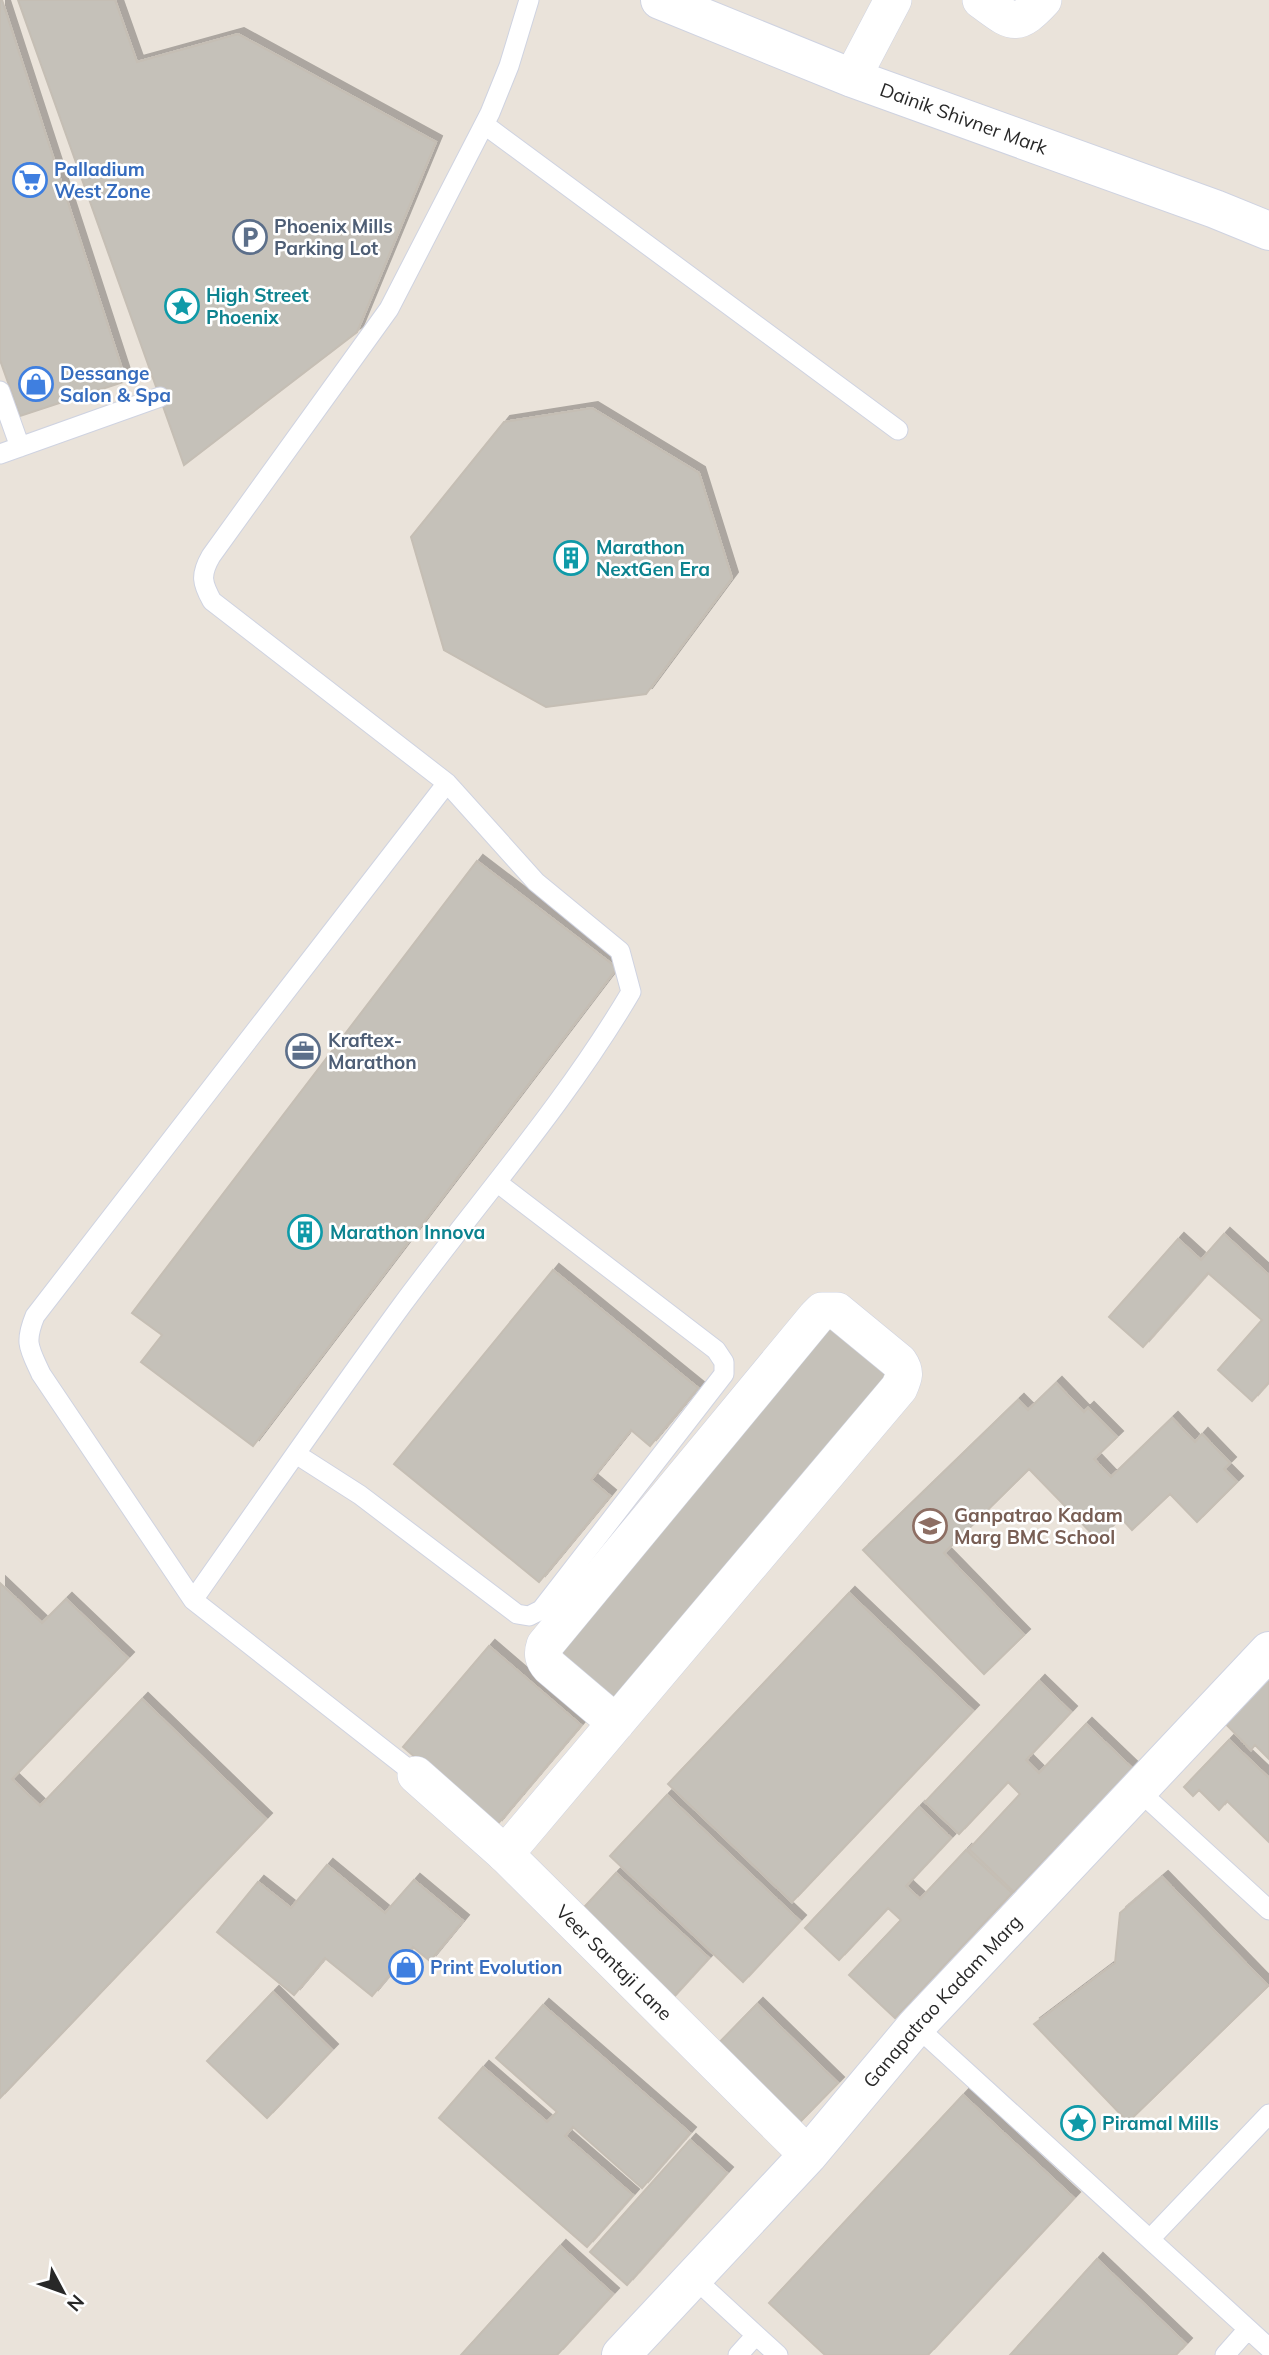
<svg xmlns="http://www.w3.org/2000/svg" width="1269" height="2355" font-family="Mulish,sans-serif">
<style>
.building{fill:#c5c1b9;stroke:#c5beb4;stroke-width:2;filter:url(#shadow)}
.lines{fill:none;stroke-linecap:round;stroke-linejoin:round}
.lane-casing{stroke:#cfd3e1;stroke-width:21}
.street-casing{stroke:#cfd3e1;stroke-width:38}
.secondary-casing{stroke:#cfd3e1;stroke-width:40}
.lane{stroke:#fff;stroke-width:19}
.street{stroke:#fff;stroke-width:37}
.secondary{stroke:#fff;stroke-width:38}
.labels{text-anchor:middle;dominant-baseline:central;stroke-width:5;stroke-linejoin:round;paint-order:stroke}
.street-label{font-size:19px;fill:#282828;stroke:#fff}
.shop-label{font-size:19px;font-weight:bold;fill:#366cbe;stroke:#fff;text-anchor:start}
.service-label{font-size:19px;font-weight:bold;fill:#4e5e75;stroke:#fff;text-anchor:start}
.culture-label{font-size:19px;font-weight:bold;fill:#0d838f;stroke:#fff;text-anchor:start}
.education-label{font-size:19px;font-weight:bold;fill:#785e54;stroke:#fff;text-anchor:start}
</style>
<defs>
<filter id="shadow"><feDropShadow dx="6" dy="-6" stdDeviation="0" flood-color="#0004"/></filter>
</defs>
<rect width="100%" height="100%" fill="#eae3da"/>
<path class="building" d="M0,0H2L126,381L20,416L0,360Z
M18,0H115L137,62L238,34L436,142L357,332L184,465Z
M592,408L699,473L732,578L646,694L546,707L444,650L411,537L504,422Z
M477,861L617,968L253,1446L141,1362L162,1335L132,1313Z
M1224,1234L1269,1275V1382L1252,1401L1218,1370L1262,1320L1208,1273L1143,1347L1109,1317L1178,1239L1201,1260Z
M553,1270L698,1388L650,1446L631,1430L591,1480L610,1496L539,1582L394,1464Z
M831,1318L894,1369L618,1704L556,1653Z
M1056,1383L1084,1412L1088,1408L1117,1437L1094,1459L1111,1477L1172,1418L1195,1442L1202,1434L1230,1463L1224,1469L1237,1482L1197,1522L1170,1494L1132,1530L1121,1518L1098,1540L1029,1469L944,1553L1024,1635L984,1674L863,1550L1018,1400L1028,1410Z
M0,1583L42,1623L66,1599L128,1658L12,1779L40,1806L142,1699L266,1819L0,2098Z
M849,1593L973,1711L792,1902L668,1784Z
M489,1646L581,1725L496,1826L403,1747Z
M1269,1664V1759L1255,1745L1251,1750L1217,1715Z
M1039,1681L1071,1712L1026,1760L1039,1773L1086,1724L1132,1768L1014,1892L969,1849L1020,1794L1008,1782L959,1834L925,1802Z
M1229,1740L1269,1778V1842L1227,1801L1219,1810L1199,1790L1193,1796L1184,1787Z
M667,1795L800,1921L743,1982L610,1856Z
M919,1807L951,1838L906,1886L920,1899L966,1850L1012,1893L895,2018L849,1975L901,1920L888,1908L839,1960L805,1928Z
M327,1865L385,1913L414,1880L463,1921L430,1961L413,1947L372,1996L325,1958L294,1995L217,1932L258,1882L291,1908Z
M616,1873L709,1958L667,2004L574,1918Z
M1162,1877L1268,1986L1128,2122L1034,2024L1115,1963L1120,1913Z
M273,1992L332,2050L267,2118L207,2061Z
M757,2004L838,2083L792,2130L711,2051Z
M543,2005L690,2133L642,2188L573,2127L565,2136L633,2195L587,2247L439,2118L483,2067L547,2122L557,2112L496,2058Z
M963,2095L1074,2198L928,2355H825L769,2303Z
M690,2140L727,2173L627,2285L590,2252Z
M560,2246L613,2294L557,2355H461Z
M1097,2259L1186,2344L1176,2355H1010Z"/>
<g class="lines">
<g class="lane-casing">
<path id="lane" d="M485,125L898,430
M0,391L20,447
M0,454L160,397
M296,1454L360,1495L517,1614L529,1616L541,1610L724,1374V1362L716,1350L498,1183
M193,1600C262,1502 331,1402 402,1305C479,1201 565,1104 631,992L620,951L536,882L447,783L212,601C202,583 200,575 211,556L389,309L490,113L509,66L529,0
M416,1775L193,1600L41,1374C29,1348 24,1343 35,1316L447,783
M1138,1790L1269,1910
M916,2026L1269,2348
M1150,2239L1269,2114
M693,2277L756,2335
M738,2355L756,2335L778,2355
M1225,2355L1248,2329"/>
</g>
<g class="street-casing">
<g id="street">
<path d="M981,0C1012,22 1015,30 1043,0"/>
<path d="M852,78L893,0"/>
<path id="s1" d="M416,1775L505,1854L808,2155"/>
<path d="M505,1854L899,1388C904,1377 906,1372 899,1362L837,1311H822L816,1317L545,1645C542,1654 543,1659 550,1667L616,1723"/>
</g>
</g>
<g class="secondary-casing">
<g id="secondary">
<path id="s2" d="M660,0L852,78L1215,209L1269,231"/>
<path id="s3" d="M621,2355L808,2155L916,2026L1269,1651"/>
</g>
</g>
<use href="#lane" class="lane"/>
<use href="#street" class="street"/>
<use href="#secondary" class="secondary"/>
</g>
<defs>
<g id="supermarket-ring" transform="scale(1.75)"><circle r="9.5" fill="#fff" stroke="#3f7fe0" stroke-width="1.5"/><path d="M-6-5.5h2.5l.6 2H6L4.5 2H-2.5L-4.4-4H-6ZM-1.5 3.2a1.3 1.3 0 1 0 .1 0ZM3 3.2a1.3 1.3 0 1 0 .1 0Z" fill="#3f7fe0"/></g>
<g id="parking-ring" transform="scale(1.75)"><circle r="9.5" fill="#fff" stroke="#5c6f8a" stroke-width="1.5"/><path d="M-3.5-5.5H1a3.5 3.5 0 0 1 0 7H-1V5.5H-3.5ZM-1-3.4V-.6H.8a1.4 1.4 0 0 0 0-2.8Z" fill="#5c6f8a"/></g>
<g id="sight-ring" transform="scale(1.75)"><circle r="9.5" fill="#fff" stroke="#0f9aa8" stroke-width="1.5"/><path d="M0-6L1.8-2.2L6-1.7L2.9 1.2L3.7 5.4L0 3.3L-3.7 5.4L-2.9 1.2L-6-1.7L-1.8-2.2Z" fill="#0f9aa8"/></g>
<g id="shop-ring" transform="scale(1.75)"><circle r="9.5" fill="#fff" stroke="#3f7fe0" stroke-width="1.5"/><path d="M-5-2.5h2.3a2.7 3.5 0 0 1 5.4 0H5L5.5 6h-11ZM-1.5-2.5h3a1.5 2.3 0 0 0-3 0Z" fill="#3f7fe0"/></g>
<g id="building-ring" transform="scale(1.75)"><circle r="9.5" fill="#fff" stroke="#0f9aa8" stroke-width="1.5"/><path d="M-4-6H4V6H1V3H-1V6H-4ZM-2.5-4.3h1.7v1.8h-1.7ZM.8-4.3h1.7v1.8H.8ZM-2.5-1h1.7V.8h-1.7ZM.8-1h1.7V.8H.8Z" fill="#0f9aa8"/></g>
<g id="office-ring" transform="scale(1.75)"><circle r="9.5" fill="#fff" stroke="#5c6f8a" stroke-width="1.5"/><path d="M-6-3h4V-5.5h4V-3h4V5H-6ZM-1-4.5V-3h2v-1.5ZM-6 0V1H6V0Z" fill="#5c6f8a"/></g>
<g id="school-ring" transform="scale(1.75)"><circle r="9.5" fill="#fff" stroke="#8d6e63" stroke-width="1.5"/><path d="M0-5L7-2L0 1L-7-2ZM-4 1L0 2.5L4 1V4Q0 6-4 4Z" fill="#8d6e63"/></g>
</defs>
<g fill-rule="evenodd">
<use href="#supermarket-ring" x="30" y="180"/>
<use href="#parking-ring" x="250" y="237"/>
<use href="#sight-ring" x="182" y="306"/>
<use href="#shop-ring" x="36" y="384"/>
<use href="#building-ring" x="571" y="558"/>
<use href="#office-ring" x="303" y="1051"/>
<use href="#building-ring" x="305" y="1232"/>
<use href="#school-ring" x="930" y="1526"/>
<use href="#shop-ring" x="406" y="1967"/>
<use href="#sight-ring" x="1078" y="2123"/>
</g>
<g class="labels">
<g class="street-label">
<text stroke="none"><textPath href="#s2" startOffset="326">Dainik Shivner Mark</textPath></text>
<text stroke="none"><textPath href="#s1" startOffset="273">Veer Santaji Lane</textPath></text>
<text stroke="none"><textPath href="#s3" startOffset="478">Ganapatrao Kadam Marg</textPath></text>
</g>
<g class="shop-label">
<text x="54" y="169">Palladium<tspan x="54" dy="22">West Zone</tspan></text>
<text x="60" y="373">Dessange<tspan x="60" dy="22">Salon &amp; Spa</tspan></text>
<text x="430" y="1967">Print Evolution</text>
</g>
<g class="service-label">
<text x="274" y="226">Phoenix Mills<tspan x="274" dy="22">Parking Lot</tspan></text>
<text x="328" y="1040">Kraftex-<tspan x="328" dy="22">Marathon</tspan></text>
</g>
<g class="culture-label">
<text x="206" y="295">High Street<tspan x="206" dy="22">Phoenix</tspan></text>
<text x="596" y="547">Marathon<tspan x="596" dy="22">NextGen Era</tspan></text>
<text x="330" y="1232">Marathon Innova</text>
<text x="1102" y="2123">Piramal Mills</text>
</g>
<g class="education-label">
<text x="954" y="1515">Ganpatrao Kadam<tspan x="954" dy="22">Marg BMC School</tspan></text>
</g>
</g>
<g transform="translate(63 2292) rotate(131)" stroke="#ffffff" stroke-width="5" paint-order="stroke">
<path d="M0-5L12 26L0 18L-12 26Z" fill="#282828"/>
<text y="-10" font-size="19" font-weight="bold" text-anchor="middle" fill="#282828">N</text>
</g>
</svg>
